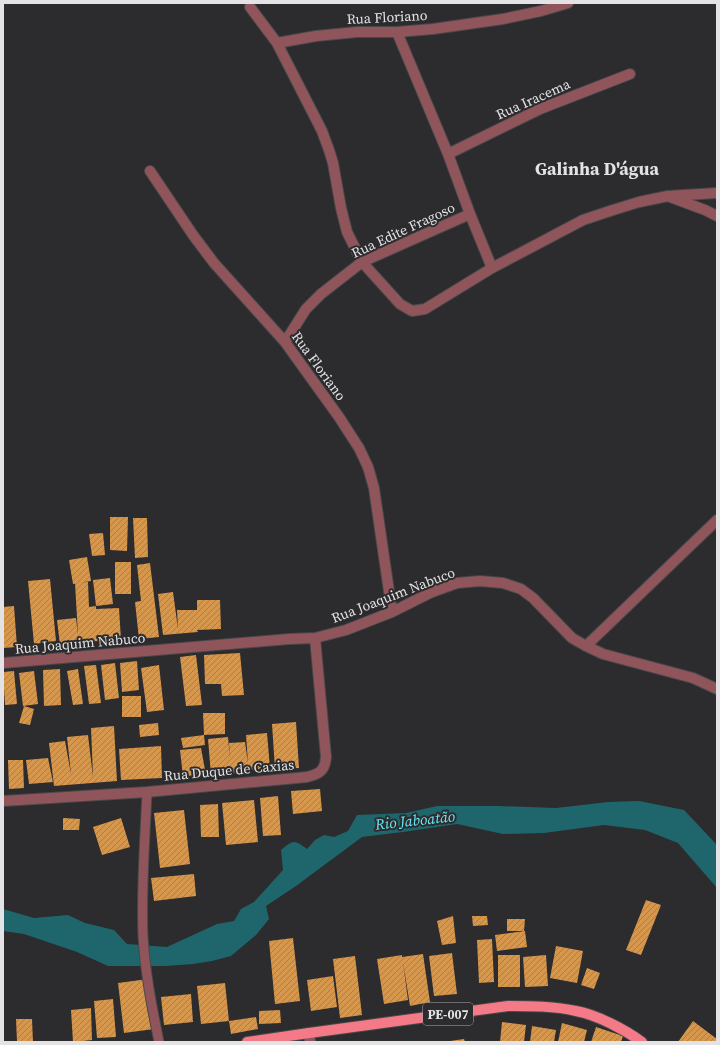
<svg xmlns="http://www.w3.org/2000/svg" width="720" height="1045" font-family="'Source Serif 4',serif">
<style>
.water{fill:#1e666c}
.building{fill:url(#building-hatch)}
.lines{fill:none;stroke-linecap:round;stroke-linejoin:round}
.service-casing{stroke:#49484a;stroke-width:11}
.minor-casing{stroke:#49484a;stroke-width:12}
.primary-casing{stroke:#49484a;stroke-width:12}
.service{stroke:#90555b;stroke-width:9}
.minor{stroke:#90555b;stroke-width:10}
.primary{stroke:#f47a88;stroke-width:10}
.labels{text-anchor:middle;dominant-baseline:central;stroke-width:4;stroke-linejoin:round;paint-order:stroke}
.shield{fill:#2c2b2d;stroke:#acabad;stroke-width:1}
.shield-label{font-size:13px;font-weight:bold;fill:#e3e2e4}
.street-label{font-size:14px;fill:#e3e2e4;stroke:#2c2b2d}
.water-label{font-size:15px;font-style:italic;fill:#67ecf8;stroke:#2c2b2d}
.district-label{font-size:18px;font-weight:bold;fill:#e3e2e4;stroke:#2c2b2d}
</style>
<defs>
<pattern id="building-hatch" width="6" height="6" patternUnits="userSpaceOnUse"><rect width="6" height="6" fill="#d5964e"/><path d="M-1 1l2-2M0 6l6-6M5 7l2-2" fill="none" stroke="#aa7d4b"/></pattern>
</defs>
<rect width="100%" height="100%" fill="#2c2b2d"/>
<path class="water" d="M639,801L684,810L717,845V888L678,843L645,830L604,825L544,833L503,834L457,824L403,832L362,837L296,886L266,906L269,919L256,935L231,956L212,961L193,964L165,966H108L77,952L24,934L3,931V909L34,918L68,915L85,923L114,930L127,944L167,947L217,924L234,921L241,909L254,902L283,870L281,850C293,840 294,839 307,849L315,840L324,835L334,837L348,831L357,815L406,813L437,806H499L556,808L608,802Z"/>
<path class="building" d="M110,517H128L127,551L110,550Z
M133,518H147L148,557L135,558Z
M103,533L105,555L92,556L89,534Z
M87,557L91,581L73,584L69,560Z
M115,562H131V594H115Z
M150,563L159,637L139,639L135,602L141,601L137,565Z
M110,578L113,604L96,606L93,580Z
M50,579L56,641L34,644L28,581Z
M88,582L89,607L96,606V609L119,608L121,640L78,642L60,645L57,620L76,618L78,635L75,583Z
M173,592L178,629L177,610H197V600H220L221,629L197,630L198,632L163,635L158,594Z
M14,606L17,647L3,648V607Z
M240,653L244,695L222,696L221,684H205L204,655Z
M196,655L202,705L186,706L180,657Z
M137,661L139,690L122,692L120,663Z
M115,663L119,698L105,700L101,665Z
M96,665L101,703L89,704L84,666Z
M159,665L164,710L147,712L141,668Z
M60,669L61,705L44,706L43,670Z
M78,669L83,704L73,705L67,671Z
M14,671L17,704L5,705L3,672Z
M34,671L38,704L23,706L19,673Z
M122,696H141V717H122Z
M24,706L34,709L30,725L19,723Z
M203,713H225V734L204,735Z
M296,722L299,768L275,769L272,724Z
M158,723L159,735L140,737L139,725Z
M114,726L117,781L54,786L49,743L65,741L71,774L67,737L88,735L93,777L91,728Z
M267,733L270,768L249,770V772L211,775L208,739L228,737L230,759L229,743L245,742L248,763L246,735Z
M204,735L205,745L183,748L181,738Z
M161,746L162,778L121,780L119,749Z
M201,748L206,775L183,776L180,750Z
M48,758L53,782L29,784L26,760Z
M8,760H23L24,788L9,789Z
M320,789L322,811L293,814L291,791Z
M278,796L281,835L263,836L260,798Z
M254,800L258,842L226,845L222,803Z
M218,804L219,837H201L200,805Z
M184,810L190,864L160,868L154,813Z
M63,818L80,819L79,830H63Z
M121,818L130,847L102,855L93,827Z
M194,874L196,896L154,901L151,878Z
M646,900L661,905L641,955L626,950Z
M453,916L456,943L442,945L437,921Z
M472,916H487L488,925L473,926Z
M507,919H525L524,931H507Z
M525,931L527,947L497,951L495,935Z
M293,938L300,1001L275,1004L269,941Z
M492,939L494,982L479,983L477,940Z
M556,946L583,951L577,983L550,978Z
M452,953L457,994L434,996L429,956Z
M423,954L430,1002L410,1006L403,962L408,1000L384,1004L377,959L402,955V957Z
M498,955H520V987H498Z
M546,955L548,986L525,987L523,957Z
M355,956L362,1015L340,1018L333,959Z
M587,968L600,973L594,989L581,985Z
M333,976L337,1007L311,1011L307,980Z
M148,979L154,1029L124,1033L118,983Z
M225,983L229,1021L201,1024L197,986Z
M191,994L193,1022L164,1025L161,997Z
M113,999L116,1037L97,1038L94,1001Z
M91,1008L92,1040L73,1042L71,1010Z
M280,1010L281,1023L259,1024V1011Z
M256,1017L258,1029L231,1034L229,1021Z
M16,1019H32L33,1042H17Z
M693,1021L717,1039V1042H678Z
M502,1022L526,1025L524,1042H500Z
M562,1023L587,1030L584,1042H558Z
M532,1026L556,1030L554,1042H530Z
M596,1027L623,1036L621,1042H591Z
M464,1039L465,1042H450V1041Z"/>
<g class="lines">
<g class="service-casing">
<path id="service" d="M147,792C145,840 141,888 143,936C145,972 152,1007 159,1042"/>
</g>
<g class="minor-casing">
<path id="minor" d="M250,7L277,43L322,131L329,150L333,163L341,208L347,232L362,262L400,304L412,311L425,309L492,268L583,220L613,210L639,202L668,196L717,193
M397,32L448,154L470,214L492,268
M277,43L316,36L357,32H397L433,29L503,19L541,11L568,3
M448,154L540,109L630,74
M150,171L193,235L214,263L285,342L339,417L359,448L368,467L374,488L392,612
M670,197L705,210L717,216
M285,342L306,309L321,294L362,262L470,214
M586,646L717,520
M3,663L289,639L315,638L346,630L392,612L432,592L457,583L480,581L503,583L521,589L533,598L572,638L586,646L603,654L693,678L717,689
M3,801L147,792L307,777C319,774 325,771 326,757L315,638
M309,1033L310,1042"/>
</g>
<g class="primary-casing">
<path id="primary" d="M247,1042L309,1033L508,1006C531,1006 554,1006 576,1011C597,1015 624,1029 642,1042"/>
</g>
<use href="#service" class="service"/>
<use href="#minor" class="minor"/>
<use href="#primary" class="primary"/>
</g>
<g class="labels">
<rect class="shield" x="423" y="1003" width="50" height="22" rx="3"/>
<g class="shield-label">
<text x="448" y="1014">PE-007</text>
</g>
<g class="street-label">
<text transform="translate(387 17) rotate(-3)">Rua Floriano</text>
<text transform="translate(533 99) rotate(-24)">Rua Iracema</text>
<text transform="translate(403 230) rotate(-25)">Rua Edite Fragoso</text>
<text transform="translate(319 366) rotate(54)">Rua Floriano</text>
<text transform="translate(393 595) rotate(-21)">Rua Joaquim Nabuco</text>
<text transform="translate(80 643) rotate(-5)">Rua Joaquim Nabuco</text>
<text transform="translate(229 770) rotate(-5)">Rua Duque de Caxias</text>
</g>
<g class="water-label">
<text transform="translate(415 820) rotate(-6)">Rio Jaboatão</text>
</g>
<g class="district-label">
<text x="597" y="168">Galinha D'água</text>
</g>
</g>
<rect width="720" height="1045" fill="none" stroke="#e3e2e4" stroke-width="8"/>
</svg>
